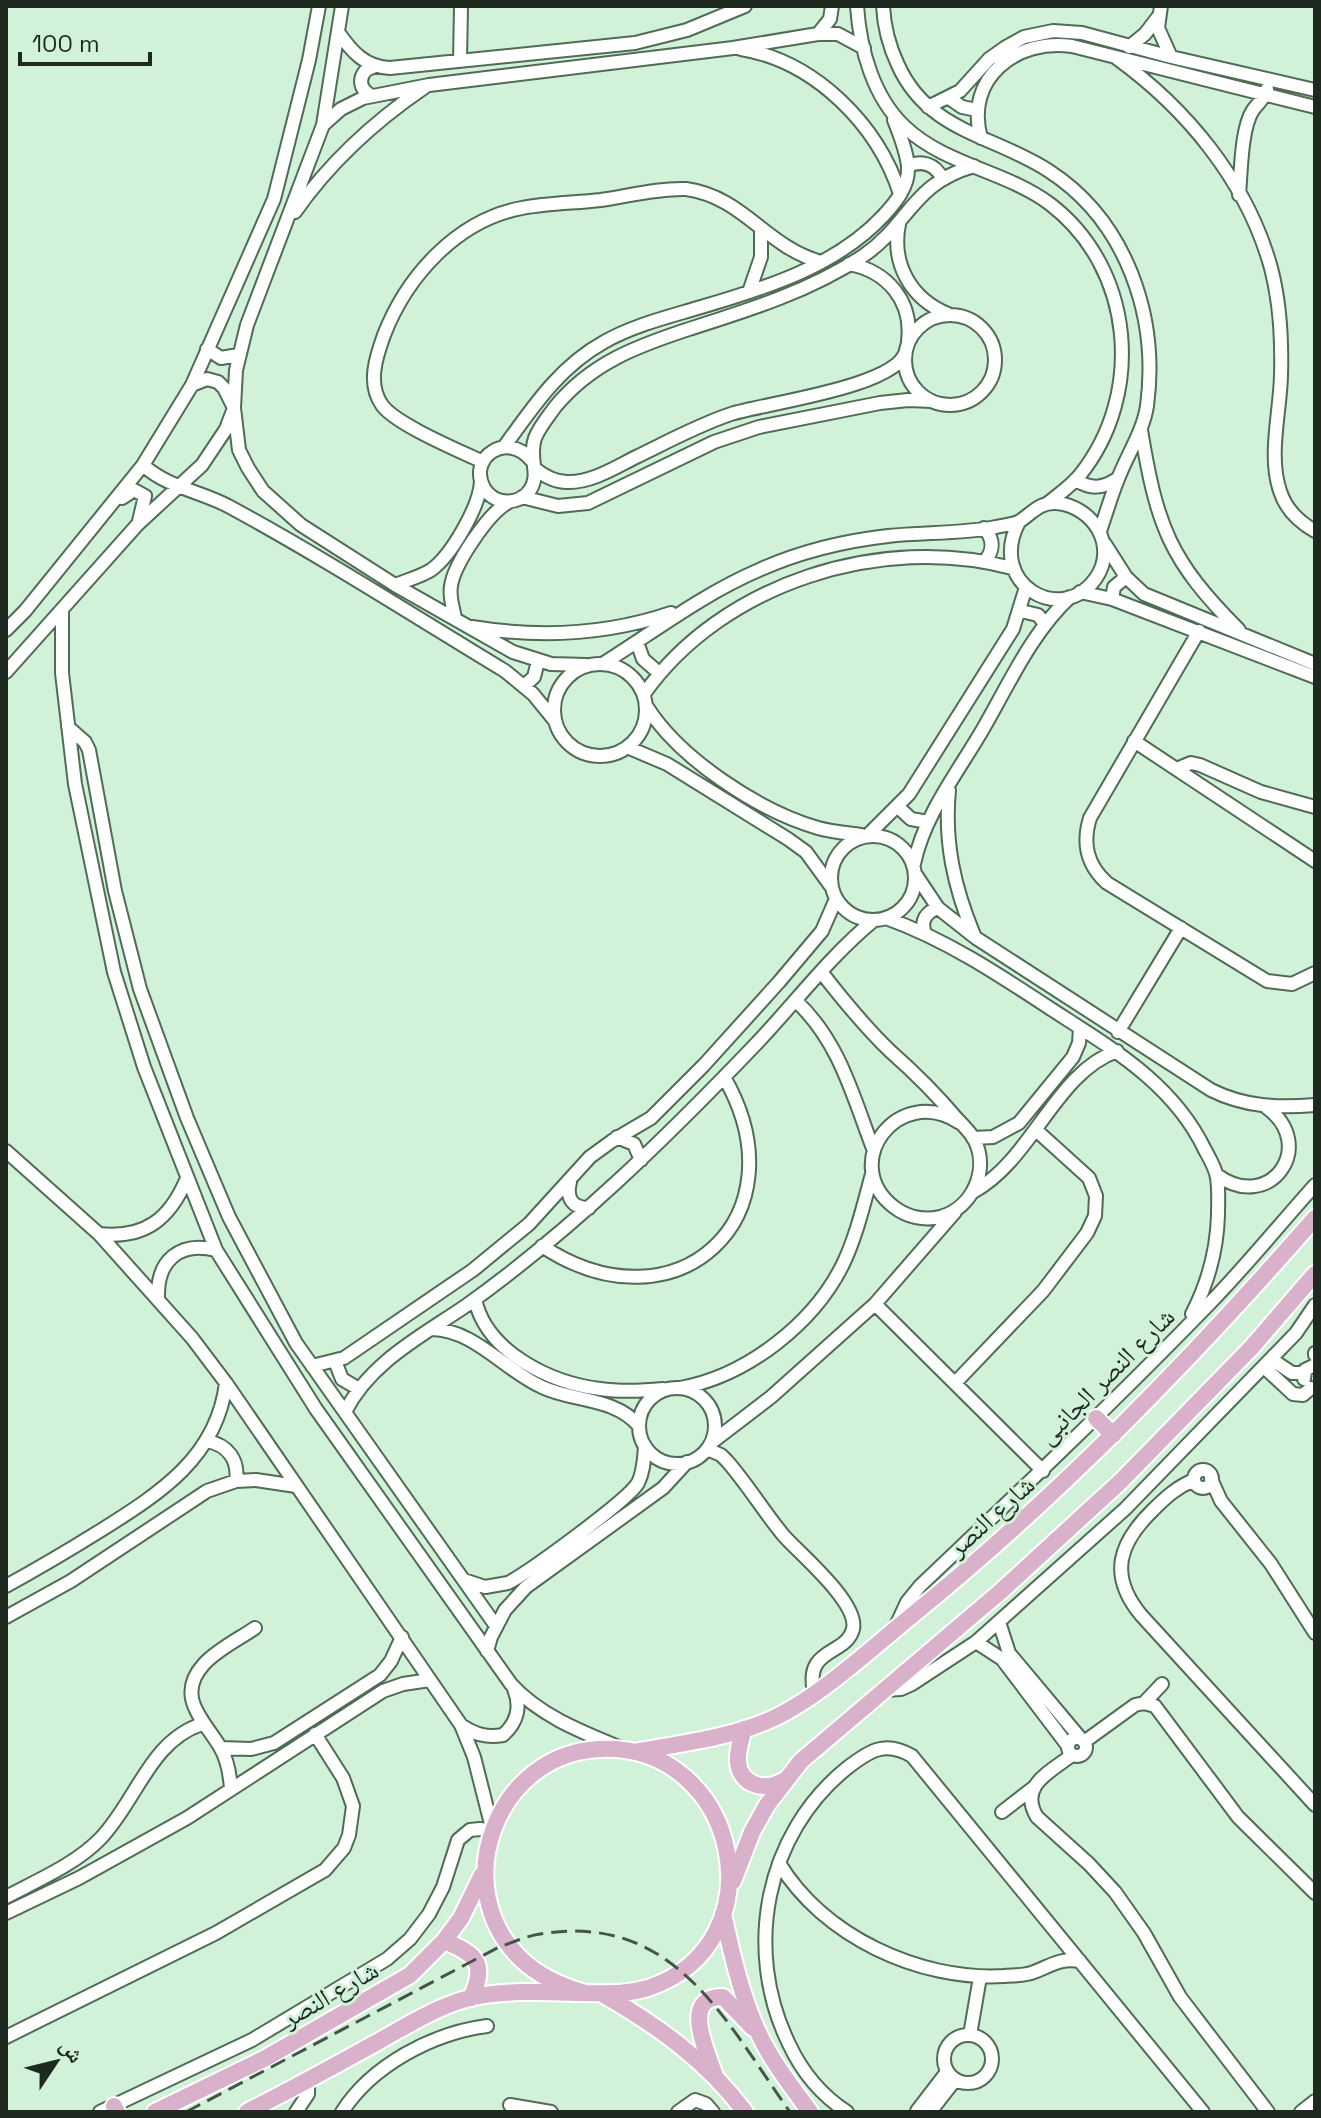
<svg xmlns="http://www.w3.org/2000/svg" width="1321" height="2118" font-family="'Space Grotesk','Noto Naskh Arabic',sans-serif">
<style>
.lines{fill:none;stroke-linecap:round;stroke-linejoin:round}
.minor-casing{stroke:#506b56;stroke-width:16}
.major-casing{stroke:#fff;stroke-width:20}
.minor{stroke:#fff;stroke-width:12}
.major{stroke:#d9b1ca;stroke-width:16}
.rail{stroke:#455448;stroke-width:3;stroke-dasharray:16 8;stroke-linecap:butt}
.labels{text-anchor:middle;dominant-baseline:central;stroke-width:6;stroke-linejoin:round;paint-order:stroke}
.street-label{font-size:26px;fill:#1e2920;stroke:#d2f1d9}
</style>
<rect width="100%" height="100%" fill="#d2f1d9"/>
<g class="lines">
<g class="minor-casing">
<path id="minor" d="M857,6C860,49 873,97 905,127C945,165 1006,171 1050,204C1134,268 1145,394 1080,475C1071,486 1059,494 1048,503
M883,6C884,26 889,46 898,65C928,132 994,135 1049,171C1126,221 1159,316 1147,406C1143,432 1127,455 1118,479C1111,496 1106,514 1100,531
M1161,6L1158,28L1171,57
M338,32C352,52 365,67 390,68L635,43L687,30L745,6
M818,34L830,19L832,6
M1129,47L1145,34L1158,17
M741,49C815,61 878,125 900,194
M1115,57C1186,108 1247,181 1271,268C1280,302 1282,341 1281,376C1280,413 1268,456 1280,491C1286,510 1299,522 1315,531
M460,61L461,6
M370,95C360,89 358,79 366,70L375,66
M949,98L962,107L977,110
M928,107L960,91L989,59L1006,47L1024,37L1053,31L1082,33L1171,57L1315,90
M323,125L341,109L363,98L429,85L733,48L818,34H838L864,48
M981,138C964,78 1017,38 1072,46L1315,107
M908,166C922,160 935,164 942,178
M1239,195C1241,173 1241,128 1253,110C1259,102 1264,99 1267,89
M295,212C330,162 375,121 425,87
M899,224C891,264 911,299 948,314
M849,264C887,271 913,301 908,341
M749,292L761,257V228
M905 360a45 45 0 1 1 90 0a45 45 0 1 1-90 0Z
M207,349L221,358L238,355
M192,385L207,379L218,382L224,388L234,408L239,450L248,468L263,491L301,525L395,585L513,652L551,664L586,665
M1141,430C1157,526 1169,560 1239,630
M504,447C533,407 559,367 604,342C634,325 668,317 701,307C766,288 837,266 884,215C896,202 909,186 908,167C907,152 900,135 894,120
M531,460C508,431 467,457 484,488C494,505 519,506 530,490C541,474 528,458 535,438C540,426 548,417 555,407C591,363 637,346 689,329C749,310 810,291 863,256C910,224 911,184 974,166
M483,462C460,451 395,424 382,405C367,384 376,357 384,335C407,276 457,220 522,208C548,203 575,203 601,200C629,196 658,188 686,189C744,197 766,247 821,262
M143,465C168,488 201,491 230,507C324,558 414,616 505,671L533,694L555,721
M534,468C544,476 554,482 567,482C591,483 616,467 636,457C667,442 698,425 731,414C766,403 897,387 906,351
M1075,480C1091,489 1102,489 1117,479
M522,497L558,506L588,503L714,442L759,427L880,403L908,400L932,401
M122,498L134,490L145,496L139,521
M984,528C994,539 994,550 985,561
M1105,544L1126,577L1144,594L1315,664
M395,585C407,580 420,577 431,570C451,556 480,506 481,481
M1080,592L1112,599L1315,677
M1112,599L1114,587L1126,577
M62,611V673L75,784L114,972L144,1067L216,1250L316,1409L511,1684C540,1716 582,1732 621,1748
M1021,611L1038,615L1045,624
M455,618C453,607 449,597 451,586C454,564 489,512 509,502
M472,627C540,638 606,635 671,613
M6,630L25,611L143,465L192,385L274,199L309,60L319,6
M1199,631L1090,818C1082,844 1087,865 1107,883L1267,981L1292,984L1315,973
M637,642L643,659L659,673
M604,663C655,631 703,594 759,570C799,552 844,541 888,536C924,532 961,534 996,527C1003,525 1014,525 1020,521C1032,513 1040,502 1056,503C1093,506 1118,546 1096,578C1062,627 986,584 1019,522
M554 710a46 46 0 1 1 92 0a46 46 0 1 1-92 0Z
M6,672L138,524L202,465L226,429L234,408L236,370L247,325L323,125L342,6
M525,685L534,677L538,661
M644,694C722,583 882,533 1012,568
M647,707C680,759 759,811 818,828C832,832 847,833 861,835
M68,727L85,742L89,750L115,891L140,989L187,1118L229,1217L296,1343L496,1626
M1134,741L1315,861
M627,747L667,764L788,839L806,852L830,885
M1179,768L1191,763L1200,765L1261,792L1315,807
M949,790C944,842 954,887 974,935
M898,807L911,819L928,822
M868,835L909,794L1013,629L1026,587
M831 878a42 42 0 1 1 84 0a42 42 0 1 1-84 0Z
M914,864C924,815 958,772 983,729C1009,684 1032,632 1070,597
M916,875L938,908L976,938L1211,1090C1245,1107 1278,1108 1315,1105
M886,918C945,939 998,974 1051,1009C1111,1048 1173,1083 1205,1150C1210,1159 1216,1169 1217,1178C1219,1190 1218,1203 1218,1215C1217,1250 1208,1283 1192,1314
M925,933C920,921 926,912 938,908
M822,973C843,1000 865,1027 890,1051C915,1073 937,1095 958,1120C964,1126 970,1132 974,1139C990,1169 973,1208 940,1217C924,1221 907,1217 894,1207C838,1164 898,1082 960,1123
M796,1001C840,1042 853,1097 874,1151
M1118,1032L1181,928
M617,1137L634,1144L641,1160
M973,1138L993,1137L1019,1123L1073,1057L1079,1043L1080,1028
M6,1151L99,1234L192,1338L226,1383L461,1725L474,1757L492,1828
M1217,1175C1270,1214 1319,1145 1266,1107
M570,1182C566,1198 572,1208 589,1208
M973,1192C1033,1159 1055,1073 1117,1051
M99,1234C145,1239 170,1219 187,1178
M542,1246C676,1335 805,1217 724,1077
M158,1297C157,1260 180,1241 216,1250
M475,1299C486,1352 551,1383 600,1389C621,1392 642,1391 663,1389
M875,1304L1043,1471
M432,1329C475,1330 504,1370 542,1387C573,1402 615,1397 639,1426
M1315,1353V1355
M1271,1359L1292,1373H1304
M335,1361L342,1379L359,1389
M312,1366L344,1358L473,1270L529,1224L590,1157L612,1141L651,1118L704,1065L779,982L822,931L836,899
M1264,1367L1293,1394L1303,1395L1311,1388
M1304,1379L1305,1370L1315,1365
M956,1382L1043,1291L1087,1233L1095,1216L1096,1196L1089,1178L1036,1130
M680,1388C747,1376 815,1323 844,1262C857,1234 864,1203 872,1174
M639 1426a38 38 0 1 1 76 0a38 38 0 1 1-76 0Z
M345,1412C370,1362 422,1336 467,1305C573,1229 666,1138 756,1044C795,1003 830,956 874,920
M207,1441C228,1445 239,1460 236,1481
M711,1443L771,1397L875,1304L955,1212
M707,1449L721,1455L727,1461C748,1485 764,1512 784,1536C800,1554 859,1603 853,1629C846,1656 804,1647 814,1692
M1194 1479a9 9 0 1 1 18 0a9 9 0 1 1-18 0Z
M1211,1479L1221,1501L1271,1564L1315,1633
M1194,1480C1177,1487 1166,1497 1153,1510C1119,1543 1108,1575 1141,1615L1315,1805
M464,1580L485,1587L508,1583C529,1572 627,1501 638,1483C644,1471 644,1458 645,1446
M6,1586C39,1568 71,1549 103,1529C160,1493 217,1457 226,1383
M6,1617L71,1581L207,1491L236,1481L256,1480L296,1486
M999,1622L1009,1653L1081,1739
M895,1628L907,1602L920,1586C1018,1493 1116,1400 1210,1303C1247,1265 1280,1224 1315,1185
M976,1642L1002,1659L1068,1746
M487,1651L491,1637L505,1610L526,1587L663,1488L687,1462
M884,1690L901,1689L912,1684L976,1642L1125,1509L1296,1333L1315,1305
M1144,1703L1162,1684
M461,1725C474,1734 486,1738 503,1735C518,1722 521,1706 514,1689
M1068 1747a9 9 0 1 1 18 0a9 9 0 1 1-18 0Z
M1084,1742L1135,1705L1144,1703L1155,1706L1238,1817L1315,1893
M221,1748L251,1749L274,1743L380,1675L391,1661L402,1637
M1072,1755C1050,1772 1018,1786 1037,1817L1089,1864L1115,1892L1144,1933L1180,1997L1268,2112
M231,1789C230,1775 228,1760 220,1747C205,1721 174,1697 204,1664C218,1649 239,1639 255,1628
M1002,1812L1033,1788
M779,1863C823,1936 919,1981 1004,1976C1013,1975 1025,1976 1034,1972C1052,1965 1060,1958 1080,1961
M6,1897C38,1880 76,1864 101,1838C137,1800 150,1741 202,1724
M6,1913L79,1878L187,1818L383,1691L403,1684L430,1680
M944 2059a24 24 0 1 1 48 0a24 24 0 1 1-48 0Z
M970,2035L980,1977
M6,2037L216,1933L325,1870L344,1848L349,1835L353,1806L343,1778L315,1734
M510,2105L551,2112
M921,2106L930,2112L955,2080
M917,2111L947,2072
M100,2112L252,2040L387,1959L410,1939L429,1914L443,1887L458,1840L470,1830L480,1829L491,1831
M296,2112L308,2094V2080
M342,2112C372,2065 433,2033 487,2026
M678,2112L695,2100L706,2104L713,2112
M847,2112C821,2095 802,2072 789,2044C743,1950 765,1834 847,1768C869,1751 885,1740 912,1756L1203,2112
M1301,2112L1315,2101"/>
</g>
<g class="major-casing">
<path id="major" d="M1096,1418L1113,1435
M744,1729C741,1739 737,1751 738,1762C740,1785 765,1792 783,1781
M639,1751C684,1743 733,1737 774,1718C819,1697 871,1649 910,1617C1058,1497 1190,1361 1315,1218
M733,1881L752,1832L767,1805L801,1761L1000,1592L1121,1481L1251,1348L1315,1274
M723,1914C732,1954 741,1996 759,2034C772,2062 792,2087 810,2112
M444,1941C477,1954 487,1964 471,1998
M604,1995C658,2026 707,2061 745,2112
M715,2076C708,2054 679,1996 723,1997L753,2028
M114,2106L117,2112
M155,2112L264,2059L410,1975L444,1941L461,1918L482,1875
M247,2112C292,2089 336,2065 381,2040C410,2024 441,2004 474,1997C509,1990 546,1992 582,1993C605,1993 625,1995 648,1988C781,1944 740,1743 600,1749C496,1753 446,1888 522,1960C540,1977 561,1986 585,1993"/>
</g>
<use href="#minor" class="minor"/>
<use href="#major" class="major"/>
<path class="rail" d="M186,2112L499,1947C512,1943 526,1936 540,1934C674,1912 724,2019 790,2112"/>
</g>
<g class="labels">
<g class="street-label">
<text transform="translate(1106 1376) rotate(-45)">شارع النصر الجانبى</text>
<text transform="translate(991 1516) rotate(-42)">شارع النصر</text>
<text transform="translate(330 1994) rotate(-30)">شارع النصر</text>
</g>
</g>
<rect width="1321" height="2118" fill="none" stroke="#1e2920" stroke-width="16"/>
<g transform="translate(56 2062) rotate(55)" stroke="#d2f1d9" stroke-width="6" paint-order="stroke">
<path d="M0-6L14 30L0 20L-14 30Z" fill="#1e2920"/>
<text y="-12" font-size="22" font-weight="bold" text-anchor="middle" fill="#1e2920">ش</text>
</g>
<path d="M20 52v12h130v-12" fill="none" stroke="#1e2920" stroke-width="4"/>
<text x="32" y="52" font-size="24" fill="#1e2920" stroke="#d2f1d9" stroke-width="6" paint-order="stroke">100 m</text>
</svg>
